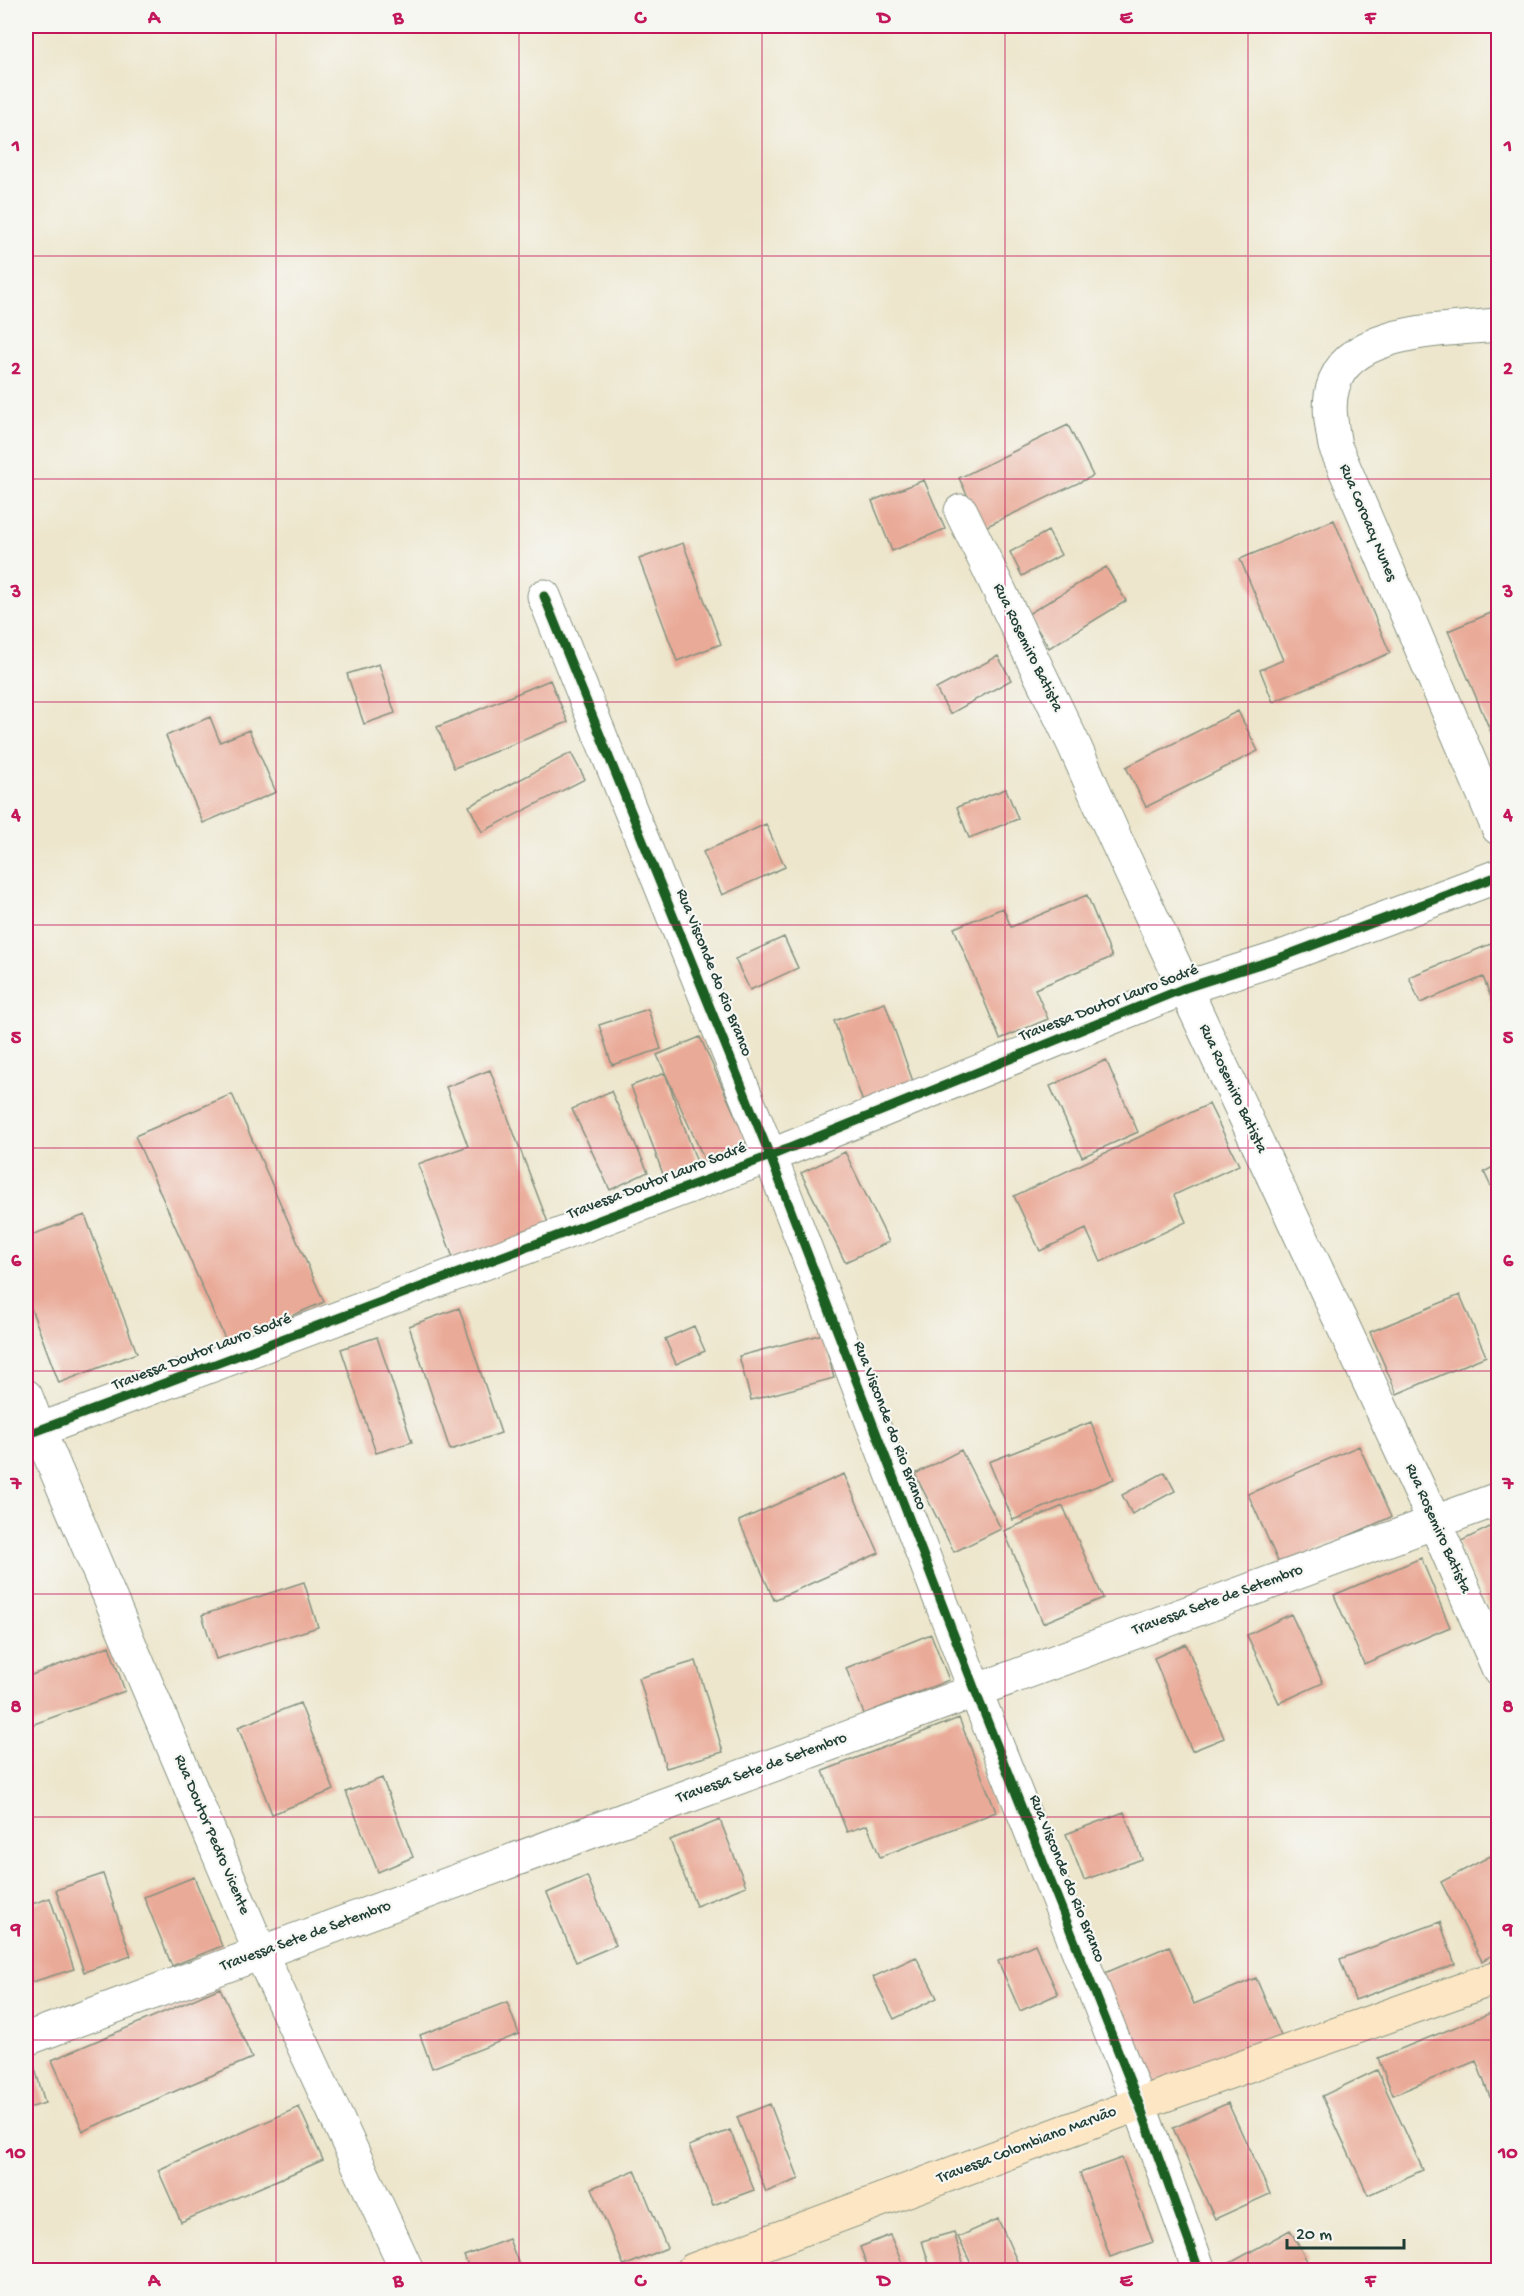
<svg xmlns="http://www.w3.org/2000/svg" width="1524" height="2296" font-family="'Gochi Hand',sans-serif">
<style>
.building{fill:#eaaa98}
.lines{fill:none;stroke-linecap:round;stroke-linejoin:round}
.minor-casing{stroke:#869280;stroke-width:35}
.tertiary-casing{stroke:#869280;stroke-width:35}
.secondary-casing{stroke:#869280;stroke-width:35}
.minor{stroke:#fff;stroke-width:33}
.tertiary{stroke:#fff;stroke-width:33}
.secondary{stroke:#fce6c4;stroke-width:33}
.cycleway-casing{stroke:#f6f6f2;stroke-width:13}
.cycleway{stroke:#1b5e20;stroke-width:9}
.grid{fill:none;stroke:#c2185b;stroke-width:1.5;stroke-opacity:0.55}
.labels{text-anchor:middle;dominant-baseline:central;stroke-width:4.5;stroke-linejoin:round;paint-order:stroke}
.street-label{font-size:16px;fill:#1f3d34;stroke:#f6f6f2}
.neatline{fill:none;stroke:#c2185b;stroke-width:2}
.grid-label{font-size:20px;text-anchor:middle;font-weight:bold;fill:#c2185b}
</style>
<rect width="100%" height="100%" fill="#f6f6f2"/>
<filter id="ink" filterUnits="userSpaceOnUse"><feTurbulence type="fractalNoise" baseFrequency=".0167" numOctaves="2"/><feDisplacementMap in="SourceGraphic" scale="12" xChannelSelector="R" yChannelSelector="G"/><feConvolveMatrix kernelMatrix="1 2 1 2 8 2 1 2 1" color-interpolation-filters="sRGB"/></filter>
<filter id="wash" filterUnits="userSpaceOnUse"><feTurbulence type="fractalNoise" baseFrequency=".008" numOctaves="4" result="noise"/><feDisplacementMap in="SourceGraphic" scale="24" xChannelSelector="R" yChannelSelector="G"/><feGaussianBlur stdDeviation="1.35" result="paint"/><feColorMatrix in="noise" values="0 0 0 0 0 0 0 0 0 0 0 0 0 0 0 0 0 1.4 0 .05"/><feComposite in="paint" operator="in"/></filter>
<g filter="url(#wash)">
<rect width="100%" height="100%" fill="#ede6cc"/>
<g id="blocks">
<path class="building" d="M1068,425L1093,476L983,528L959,478Z
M924,480L945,529L892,551L872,501Z
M1334,520L1390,653L1273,702L1260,670L1283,660L1240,559Z
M1048,531L1061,555L1022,576L1010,552Z
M683,543L721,644L677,661L639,559Z
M1106,567L1126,601L1049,648L1028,614Z
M1498,610V749L1448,631Z
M998,656L1011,680L950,714L936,689Z
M379,664L395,713L364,724L347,674Z
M550,680L568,722L454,768L437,727Z
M1238,711L1258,751L1146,807L1126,767Z
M210,717L220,742L249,730L276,792L203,823L166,736Z
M571,753L585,779L482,832L469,806Z
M1006,789L1018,819L969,838L957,807Z
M766,824L785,867L722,895L703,852Z
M1087,895L1112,957L1035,989L1048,1019L1000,1039L954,928L1003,908L1011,927Z
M784,937L798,968L750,990L735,959Z
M1498,941V1015L1483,977L1420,1003L1409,977Z
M885,1003L915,1087L864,1105L834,1021Z
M648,1009L661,1049L612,1065L599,1025Z
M700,1037L747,1142L705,1161L657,1055Z
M1106,1060L1138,1132L1082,1157L1050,1086Z
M490,1070L550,1228L455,1263L418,1164L468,1146L446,1087Z
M665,1073L698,1165L664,1177L631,1086Z
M611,1091L648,1172L610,1190L572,1109Z
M232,1094L324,1302L227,1343L135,1136Z
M1209,1104L1239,1165L1174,1195L1186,1222L1101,1262L1086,1229L1040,1251L1014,1196Z
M845,1152L889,1242L845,1262L801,1173Z
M1498,1164V1193L1495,1195L1484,1172Z
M85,1215L137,1353L59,1383L26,1295V1237Z
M1460,1295L1486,1356L1397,1394L1370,1332Z
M459,1308L501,1433L450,1450L409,1326Z
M694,1326L705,1351L676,1364L665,1339Z
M823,1334L834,1378L751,1400L739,1356Z
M377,1337L412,1442L376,1453L341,1349Z
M1091,1422L1114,1479L1013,1520L989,1462Z
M1359,1446L1391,1517L1280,1566L1248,1494Z
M961,1450L1001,1529L954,1552L915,1474Z
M1165,1472L1175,1491L1132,1514L1122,1495Z
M844,1474L879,1553L774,1600L739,1521Z
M1063,1506L1103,1598L1043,1623L1004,1531Z
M1492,1526L1498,1540V1626L1459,1542Z
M1421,1558L1450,1627L1364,1664L1334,1595Z
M304,1582L318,1627L216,1659L202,1615Z
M1291,1614L1323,1683L1279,1703L1247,1635Z
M931,1634L949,1680L864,1714L846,1668Z
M1186,1644L1224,1738L1192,1751L1154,1658Z
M109,1646L125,1691L26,1727V1677Z
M696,1661L723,1752L666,1768L639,1678Z
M300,1703L334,1790L272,1814L238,1727Z
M959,1718L996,1812L880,1857L867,1825L847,1832L823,1771Z
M382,1778L413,1857L378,1872L346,1792Z
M1124,1812L1142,1859L1084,1880L1066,1834Z
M720,1820L746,1886L696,1906L670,1840Z
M1498,1852V1952L1482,1961L1441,1882Z
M103,1874L131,1956L84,1972L56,1890Z
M587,1876L616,1945L576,1962L547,1893Z
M194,1877L222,1946L172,1966L144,1897Z
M50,1898L74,1969L32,1982L26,1962V1906Z
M1440,1922L1455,1964L1355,2000L1340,1959Z
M1035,1944L1058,1994L1020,2011L998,1961Z
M1169,1946L1194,2004L1256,1978L1281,2036L1148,2092L1098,1976Z
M916,1957L937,1998L894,2019L873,1977Z
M220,1988L252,2058L83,2131L52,2060Z
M507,2002L519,2034L432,2068L420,2035Z
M1498,2010V2094L1490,2097L1476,2061L1393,2095L1378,2058Z
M29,2048L45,2103L26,2109V2049Z
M1377,2070L1423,2170L1368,2195L1322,2096Z
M1228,2103L1270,2194L1215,2219L1173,2128Z
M770,2104L799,2179L766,2192L737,2117Z
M299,2107L323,2160L181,2222L158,2170Z
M730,2130L754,2190L713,2205L689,2146Z
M1122,2158L1153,2242L1110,2257L1080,2173Z
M635,2170L667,2248L624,2266L592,2188Z
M998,2219L1021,2270H974L958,2237Z
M1290,2230L1307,2261L1290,2270H1222L1221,2268Z
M954,2232L965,2270H931L922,2241Z
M890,2235L905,2270H869L860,2247Z
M509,2239L521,2270H470L464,2256Z"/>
</g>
</g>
<g filter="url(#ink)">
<use href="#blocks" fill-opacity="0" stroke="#869280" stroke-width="1.5"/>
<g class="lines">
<g class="minor-casing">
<path id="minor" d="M1498,325C1449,330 1348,328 1333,387C1327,406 1332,427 1335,446L1498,828
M961,511L1074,745L1115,838L1435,1523L1498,1668
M544,596L770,1156L975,1690L1139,2104L1199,2270
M26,1396L39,1430
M26,2039L1498,1499"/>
</g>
<g class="tertiary-casing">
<path id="tertiary" d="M39,1430L261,1954L407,2270
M26,1435L770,1156L1185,988L1279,958L1498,876"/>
</g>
<g class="secondary-casing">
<path id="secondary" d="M693,2270L1139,2104L1498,1977"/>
</g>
<use href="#minor" class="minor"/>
<use href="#tertiary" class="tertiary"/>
<use href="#secondary" class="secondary"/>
<g class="cycleway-casing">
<path id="cycleway" d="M544,596L770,1156L975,1690L1139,2104L1199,2270
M26,1435L770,1156L1185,988L1279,958L1498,876"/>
</g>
<use href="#cycleway" class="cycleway"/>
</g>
</g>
<path class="grid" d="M276,26V2270M519,26V2270M762,26V2270M1005,26V2270M1248,26V2270M26,256H1498M26,479H1498M26,702H1498M26,925H1498M26,1148H1498M26,1371H1498M26,1594H1498M26,1817H1498M26,2040H1498"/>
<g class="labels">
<g class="street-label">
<text transform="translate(1367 523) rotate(67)">Rua Coroacy Nunes</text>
<text transform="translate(1027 648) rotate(64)">Rua Rosemiro Batista</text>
<text transform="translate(713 973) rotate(68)">Rua Visconde do Rio Branco</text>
<text transform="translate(1109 1004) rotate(-21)">Travessa Doutor Lauro Sodré</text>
<text transform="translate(1232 1089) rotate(65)">Rua Rosemiro Batista</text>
<text transform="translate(657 1182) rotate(-21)">Travessa Doutor Lauro Sodré</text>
<text transform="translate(202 1353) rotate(-21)">Travessa Doutor Lauro Sodré</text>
<text transform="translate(889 1426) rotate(69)">Rua Visconde do Rio Branco</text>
<text transform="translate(1437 1529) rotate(66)">Rua Rosemiro Batista</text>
<text transform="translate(1218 1601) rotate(-20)">Travessa Sete de Setembro</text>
<text transform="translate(762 1769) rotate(-20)">Travessa Sete de Setembro</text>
<text transform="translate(211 1835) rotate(67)">Rua Doutor Pedro Vicente</text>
<text transform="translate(1066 1879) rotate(68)">Rua Visconde do Rio Branco</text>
<text transform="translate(306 1937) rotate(-20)">Travessa Sete de Setembro</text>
<text transform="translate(1027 2146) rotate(-21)">Travessa Colombiano Marvão</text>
</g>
</g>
<rect width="1524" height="2296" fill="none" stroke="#f6f6f2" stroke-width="66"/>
<path d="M1287 2239v9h117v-9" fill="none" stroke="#1f3d34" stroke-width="3"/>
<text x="1296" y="2239" font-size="18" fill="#1f3d34" stroke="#f6f6f2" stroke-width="4.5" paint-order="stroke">20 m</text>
<rect x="33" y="33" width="1458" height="2230" class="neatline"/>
<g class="grid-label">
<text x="154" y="23">A</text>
<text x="398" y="23">B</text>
<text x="640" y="23">C</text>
<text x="884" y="23">D</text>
<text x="1126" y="23">E</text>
<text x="1370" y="23">F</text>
<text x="16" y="151">1</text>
<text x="1508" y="151">1</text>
<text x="16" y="374">2</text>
<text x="1508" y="374">2</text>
<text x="16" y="597">3</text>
<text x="1508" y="597">3</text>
<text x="16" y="820">4</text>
<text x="1508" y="820">4</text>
<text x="16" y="1043">5</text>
<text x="1508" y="1043">5</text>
<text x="16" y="1266">6</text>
<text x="1508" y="1266">6</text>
<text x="16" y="1489">7</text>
<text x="1508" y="1489">7</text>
<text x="16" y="1712">8</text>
<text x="1508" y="1712">8</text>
<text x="16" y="1935">9</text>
<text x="1508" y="1935">9</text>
<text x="16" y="2158">10</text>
<text x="1508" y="2158">10</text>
<text x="154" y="2286">A</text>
<text x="398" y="2286">B</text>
<text x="640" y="2286">C</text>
<text x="884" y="2286">D</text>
<text x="1126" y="2286">E</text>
<text x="1370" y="2286">F</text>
</g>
</svg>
